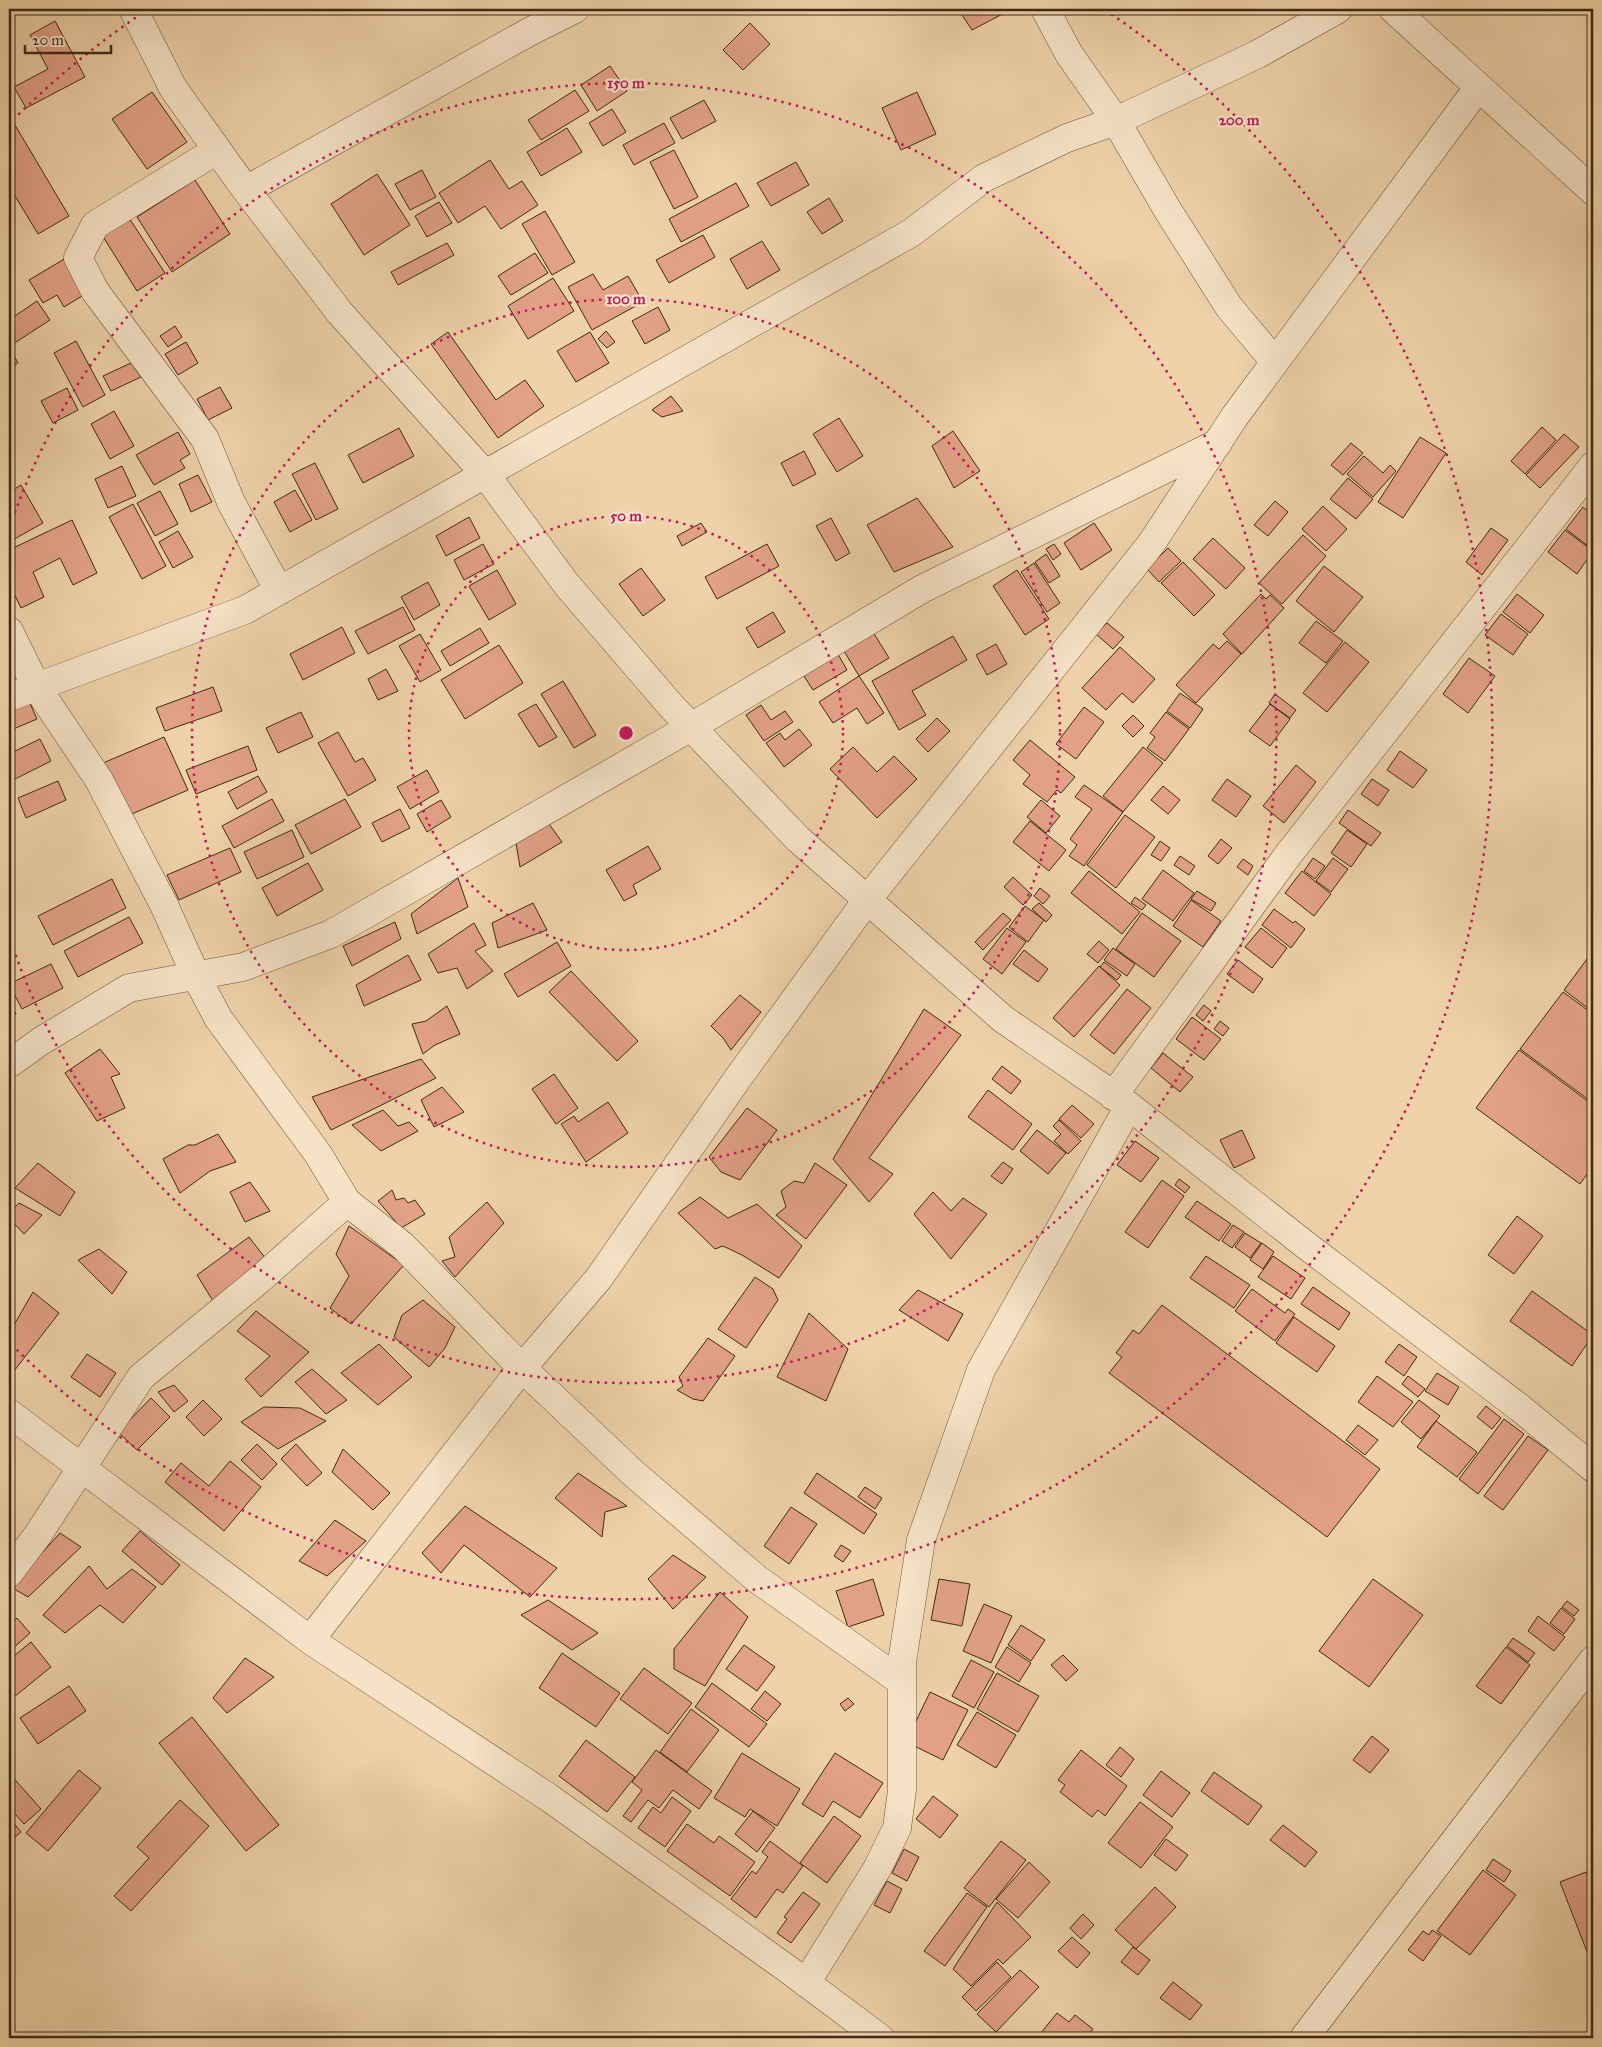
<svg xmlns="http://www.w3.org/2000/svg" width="1602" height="2047" font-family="'IM FELL Great Primer',serif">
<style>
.building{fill:#e2a187;stroke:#3e2916}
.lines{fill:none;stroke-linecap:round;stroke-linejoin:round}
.street-casing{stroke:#6a533b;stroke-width:29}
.secondary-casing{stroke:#3e2916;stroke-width:29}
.street{stroke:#f5e2c7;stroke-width:28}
.secondary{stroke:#f5e2c7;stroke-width:28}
.ring{fill:none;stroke:#c2185b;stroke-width:2.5;stroke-dasharray:2.5 5}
.centre{fill:#c2185b;stroke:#f5e2c7;stroke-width:2.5}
.ring-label{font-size:15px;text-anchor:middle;font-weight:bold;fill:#c2185b;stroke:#f5e2c7;stroke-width:4.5;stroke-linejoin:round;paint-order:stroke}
</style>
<rect width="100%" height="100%" fill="#efd2a9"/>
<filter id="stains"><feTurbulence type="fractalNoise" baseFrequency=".004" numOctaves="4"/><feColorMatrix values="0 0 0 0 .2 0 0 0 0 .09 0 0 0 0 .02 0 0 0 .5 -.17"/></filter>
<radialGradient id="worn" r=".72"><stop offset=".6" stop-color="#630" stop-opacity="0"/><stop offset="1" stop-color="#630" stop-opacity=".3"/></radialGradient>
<path class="building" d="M958,9H1012L972,30Z
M55,21L85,77L26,108L14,87L48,69L30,35Z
M750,23L770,44L743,70L723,50Z
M610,66L627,91L597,111L581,85Z
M575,90L589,111L541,140L528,120Z
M152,92L187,142L147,169L112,119Z
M917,92L936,134L901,150L882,108Z
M704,100L716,121L682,139L670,118Z
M612,109L626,132L603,146L589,123Z
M9,115L69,216L38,234L9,186Z
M664,123L675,143L634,165L623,145Z
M567,128L582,152L541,176L527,152Z
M674,150L698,197L674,209L650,162Z
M490,160L509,189L522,181L538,205L501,229L485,206L458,223L439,193Z
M796,162L809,185L771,206L757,183Z
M422,170L436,197L410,210L395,184Z
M377,174L410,225L364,255L331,204Z
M195,180L230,234L172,272L137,217Z
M736,183L749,206L681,242L669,219Z
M829,198L843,221L822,234L807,212Z
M439,202L452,223L427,237L415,216Z
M545,211L575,262L552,275L522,224Z
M129,218L165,273L137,291L102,235Z
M703,235L715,257L669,283L656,260Z
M762,241L780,270L747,289L730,259Z
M447,243L454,255L398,285L391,272Z
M535,253L548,273L511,295L498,276Z
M66,258L87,293L64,307L57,295L43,303L29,280Z
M593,274L603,290L628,276L643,302L592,330L568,287Z
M553,278L574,311L528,339L508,306Z
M37,301L50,320L13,344L9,338V320Z
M658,307L670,330L645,344L632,321Z
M175,326L182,337L168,347L160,336Z
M606,331L615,342L607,348L598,339Z
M448,332L496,400L525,380L544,406L498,438L431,344Z
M590,332L609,363L576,382L557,351Z
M76,341L105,395L83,407L54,353Z
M186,342L198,363L178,375L165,354Z
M9,346L18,363L9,368Z
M131,363L141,377L111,391L103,376Z
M220,387L232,408L208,420L197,399Z
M67,388L78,410L53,423L41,401Z
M671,396L683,411L662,417L652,410Z
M114,411L134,446L110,459L91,424Z
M839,418L863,456L837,472L813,434Z
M1542,427L1556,440L1525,474L1511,461Z
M399,428L414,456L363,483L348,455Z
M953,431L980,471L954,488L932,446Z
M178,432L190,454L180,460L185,468L154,485L136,455Z
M1564,434L1579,447L1540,488L1526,475Z
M1420,437L1446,453L1403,518L1378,502Z
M1351,443L1363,453L1343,475L1331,465Z
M804,451L816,474L793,486L781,463Z
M1364,456L1383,473L1390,465L1396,471L1373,497L1347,474Z
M315,463L338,509L316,520L292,474Z
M122,466L136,496L108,508L95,479Z
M198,475L212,502L191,512L179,484Z
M1348,478L1373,499L1356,519L1330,499Z
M21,485L43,523L9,542V492Z
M295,490L312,520L290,532L274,502Z
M160,491L178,524L155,536L137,503Z
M917,498L953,547L894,572L867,525Z
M1275,501L1288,512L1268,536L1254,525Z
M133,504L166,566L142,579L109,517Z
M1323,506L1347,529L1326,551L1302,529Z
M1583,507L1593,515V550L1566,529Z
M469,517L480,538L446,556L436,536Z
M831,518L850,553L836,561L816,526Z
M72,520L97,573L73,585L60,558L33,572L44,597L21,608L9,583V550Z
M701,523L707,532L682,546L677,536Z
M1094,523L1112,550L1081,570L1064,543Z
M1491,528L1508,540L1482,575L1466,562Z
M1565,530L1593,551L1577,574L1548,552Z
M178,531L193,557L173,568L159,542Z
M1303,535L1326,556L1282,604L1259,583Z
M1213,538L1245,568L1226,589L1193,559Z
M483,544L494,564L464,580L454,560Z
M767,544L779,566L717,599L705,577Z
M1054,544L1061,554L1053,560L1046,549Z
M1168,548L1181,561L1159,582L1147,569Z
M1046,554L1060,576L1049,583L1035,562Z
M1183,562L1215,595L1194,616L1161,583Z
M1034,563L1060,603L1047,612L1021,572Z
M1324,566L1363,597L1334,632L1296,601Z
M641,568L665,600L643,616L619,584Z
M497,570L516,604L489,620L469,586Z
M1017,570L1049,619L1025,635L993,586Z
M428,582L440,605L414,620L401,597Z
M1261,594L1266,599L1270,595L1284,608L1242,654L1223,634Z
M1517,594L1544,615L1530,633L1503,612Z
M403,607L415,630L368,654L355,631Z
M773,612L785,632L758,648L746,628Z
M1501,614L1528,634L1513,655L1485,635Z
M1316,621L1343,641L1326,663L1299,643Z
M1107,623L1124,637L1113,649L1096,634Z
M342,627L355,653L303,680L290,654Z
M870,627L889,658L859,676L841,646Z
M480,628L489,643L450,666L441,651Z
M420,634L441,670L420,682L399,646Z
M953,636L967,660L912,691L926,715L899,730L872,681Z
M1227,641L1241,654L1196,703L1176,685L1213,644L1219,649Z
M1345,642L1369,662L1327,712L1303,693Z
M996,644L1007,664L987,675L976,655Z
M499,645L523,683L465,719L441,680Z
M1120,647L1155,679L1133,703L1122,693L1106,710L1082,688Z
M835,649L847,670L813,690L800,670Z
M1469,658L1495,676L1468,713L1443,694Z
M386,669L398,691L378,700L368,679Z
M859,676L884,713L867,724L857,708L833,723L819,702Z
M563,681L596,735L574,748L541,694Z
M213,687L222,711L165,731L156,708Z
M1180,693L1203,709L1190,728L1167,711Z
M1275,694L1296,710L1290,718L1269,703Z
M29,701L37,719L11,730L9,724V709Z
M536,704L557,737L539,747L518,714Z
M1270,704L1290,719L1270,746L1249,731Z
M761,705L771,720L785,711L793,722L764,741L746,715Z
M1084,707L1104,722L1076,759L1056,744Z
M301,712L313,737L278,753L266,728Z
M1166,712L1189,729L1165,761L1147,748L1155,737L1150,733Z
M1133,715L1144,726L1133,737L1122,726Z
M937,718L950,731L928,752L916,739Z
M799,729L812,745L784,767L766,743L780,733L785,740Z
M338,732L355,762L363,758L376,780L348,796L318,743Z
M9,736L14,745L9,748Z
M164,737L188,790L127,816L103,763Z
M40,739L51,761L9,782V754Z
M1030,740L1075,777L1061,793L1057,790L1047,802L1023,784L1030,775L1013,760Z
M248,746L257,770L196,794L186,770Z
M853,747L877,772L894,756L917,779L877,818L830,769Z
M1143,747L1163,763L1123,812L1103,796Z
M1400,751L1427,770L1413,788L1387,770Z
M1296,765L1316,782L1284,823L1263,806Z
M427,770L439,792L410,809L397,787Z
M258,776L267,792L237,809L228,792Z
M1227,779L1251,796L1236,817L1212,800Z
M1372,779L1389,790L1378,806L1361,794Z
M58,781L66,800L26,818L18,798Z
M1084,785L1123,812L1084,866L1069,856L1077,845L1070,839L1092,809L1075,797Z
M1163,786L1180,800L1168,814L1151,800Z
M272,799L284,821L234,848L222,826Z
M345,799L361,827L311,854L295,825Z
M441,800L451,817L427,832L417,814Z
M1041,800L1060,816L1046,833L1027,817Z
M400,809L410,828L382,842L372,823Z
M1348,810L1381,833L1371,846L1339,823Z
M1125,815L1155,837L1116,888L1087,865Z
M1030,821L1066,850L1049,871L1013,842Z
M549,824L562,842L520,867L516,843Z
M292,830L304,857L257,879L244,852Z
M1347,830L1367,844L1351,867L1331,853Z
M1221,839L1232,848L1218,864L1208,856Z
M1160,841L1170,848L1161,861L1151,855Z
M648,846L661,869L633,885L637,894L624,901L606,870Z
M230,848L241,872L179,900L167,875Z
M1180,856L1195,866L1189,875L1174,865Z
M1313,858L1325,866L1315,879L1304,871Z
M1333,858L1348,869L1331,892L1316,881Z
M1243,859L1253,866L1248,875L1237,867Z
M308,863L323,890L277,916L262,888Z
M1163,870L1194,893L1173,921L1142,899Z
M1089,871L1140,912L1122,934L1071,893Z
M1302,871L1331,894L1314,916L1285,893Z
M1013,877L1032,895L1023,905L1004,887Z
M458,878L468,907L417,934L411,914Z
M112,879L126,908L53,945L38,916Z
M1040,888L1050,896L1043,904L1034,896Z
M1197,891L1216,903L1211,911L1191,899Z
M1135,897L1146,905L1142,910L1131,903Z
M1191,900L1221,921L1203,947L1173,926Z
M533,903L547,930L498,948L492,923Z
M1039,903L1052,915L1046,922L1032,909Z
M1025,906L1044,920L1028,942L1009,927Z
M1274,909L1293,923L1295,921L1305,929L1291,948L1262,925Z
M1003,913L1011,920L983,950L975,942Z
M1142,913L1181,941L1154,977L1116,949Z
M129,917L143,943L78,977L64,951Z
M395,922L401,939L352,966L343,946Z
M474,923L486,945L475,951L493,971L467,989L457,968L438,973L428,954Z
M1007,928L1026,942L1002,974L983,959Z
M1261,928L1287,948L1272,968L1245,947Z
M1099,941L1109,950L1098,963L1087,954Z
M557,942L571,966L518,997L504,974Z
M1113,948L1135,964L1127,976L1104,960Z
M1024,950L1048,969L1038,982L1013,964Z
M1593,951V1012L1564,990Z
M408,955L421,980L364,1006L356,985Z
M1238,960L1263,979L1253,993L1227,974Z
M1104,962L1121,975L1117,980L1100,967Z
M51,964L63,988L22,1009L9,984Z
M1099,966L1120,985L1074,1037L1053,1018Z
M571,971L638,1041L617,1061L549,992Z
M1127,989L1151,1008L1114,1054L1090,1035Z
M1563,992L1593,1014V1103L1520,1049Z
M740,995L761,1012L731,1050L723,1038L711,1026Z
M9,1000L16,1014L9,1018Z
M1204,1005L1211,1011L1203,1021L1196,1015Z
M447,1006L460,1034L435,1045L423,1054L412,1024L426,1021Z
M924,1009L961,1035L869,1158L893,1174L869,1202L833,1159Z
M1192,1017L1221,1039L1204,1060L1176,1039Z
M1220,1021L1229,1028L1223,1036L1214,1029Z
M100,1049L120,1074L111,1077L125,1108L97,1121L65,1073Z
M1519,1050L1593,1105V1166L1580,1184L1476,1108Z
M1163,1053L1193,1077L1180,1092L1151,1068Z
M421,1059L436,1078L331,1130L312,1097Z
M1002,1066L1021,1081L1011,1094L992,1079Z
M554,1074L578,1108L556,1124L532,1089Z
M442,1087L464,1112L434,1127L421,1100Z
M988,1090L1032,1124L1013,1150L968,1117Z
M608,1102L628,1133L586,1162L561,1124L574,1116L578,1122Z
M1072,1105L1094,1124L1081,1138L1059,1119Z
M747,1108L777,1130L740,1180L721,1172L709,1157Z
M383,1110L398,1126L409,1122L418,1131L381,1151L352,1125Z
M1059,1120L1081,1141L1068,1154L1054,1141L1061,1134L1053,1126Z
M1037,1130L1066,1153L1048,1174L1020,1151Z
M1242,1130L1255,1158L1234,1168L1220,1140Z
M218,1134L236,1162L210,1171L180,1193L163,1159L188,1145H195Z
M1135,1141L1159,1158L1141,1182L1117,1165Z
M1003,1162L1013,1169L1002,1184L991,1176Z
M38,1163L75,1192L60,1216L15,1188Z
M815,1163L847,1185L806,1239L776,1215L786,1207L781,1191L794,1181L804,1183Z
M1179,1179L1190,1187L1185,1193L1175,1185Z
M1162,1180L1184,1196L1148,1248L1125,1232Z
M250,1182L270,1211L245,1222L230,1192Z
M392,1190L396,1200L404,1198L408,1203L415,1200L425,1214L401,1228L378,1201Z
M933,1192L951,1211L963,1198L987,1214L951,1259L914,1214Z
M700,1197L728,1218L757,1204L802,1246L779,1278L742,1255L723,1246L715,1249L678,1213Z
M1197,1201L1231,1224L1219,1241L1185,1217Z
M487,1202L504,1223L455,1277L442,1261L455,1257L449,1237Z
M19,1203L42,1215L24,1234L9,1218V1213Z
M1517,1216L1543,1236L1514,1274L1488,1255Z
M1233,1225L1244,1232L1232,1248L1222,1241Z
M349,1226L404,1265L351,1324L330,1308L349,1276L336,1254Z
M1245,1233L1261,1243L1250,1258L1235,1247Z
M249,1237L266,1259L213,1301L197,1275Z
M1262,1243L1274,1252L1263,1269L1250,1260Z
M99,1249L127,1272L112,1294L78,1260Z
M1206,1256L1250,1285L1234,1308L1190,1278Z
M1273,1256L1305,1278L1291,1299L1258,1277Z
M755,1277L773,1289L778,1300L746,1348L718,1329Z
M1313,1287L1350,1313L1339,1330L1301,1304Z
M1252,1289L1285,1313L1288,1309L1295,1314L1275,1341L1235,1311Z
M918,1290L963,1314L948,1341L899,1310Z
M1532,1291L1593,1335L1572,1366L1510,1321Z
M33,1292L59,1313L14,1371L9,1366V1320L14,1325Z
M423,1300L455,1327L445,1348L429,1367L394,1337L402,1315Z
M1162,1305L1380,1469L1327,1537L1109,1373L1122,1357L1116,1353L1133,1330L1139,1334Z
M256,1311L309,1352L261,1397L245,1379L270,1356L237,1331Z
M809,1313L848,1349L826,1401L777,1377Z
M1294,1317L1335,1346L1317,1372L1276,1343Z
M708,1338L735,1356L703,1401L693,1399L677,1390L683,1386L679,1377Z
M379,1344L412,1377L378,1405L341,1373Z
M1399,1344L1417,1357L1404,1376L1385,1362Z
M87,1354L116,1373L100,1397L71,1377Z
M312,1369L347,1400L326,1414L295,1382Z
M1437,1373L1459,1387L1448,1405L1425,1391Z
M1377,1376L1413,1402L1393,1427L1358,1402Z
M1408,1376L1425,1389L1418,1397L1402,1384Z
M174,1385L188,1401L174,1412L158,1392Z
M151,1398L170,1417L137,1450L118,1432Z
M203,1400L222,1419L204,1436L186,1417Z
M1419,1400L1440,1416L1421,1439L1401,1422Z
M1486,1406L1501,1418L1492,1429L1477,1417Z
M264,1407L300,1408L326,1421L278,1449L241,1422Z
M1504,1419L1524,1434L1478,1494L1459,1479Z
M1436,1421L1477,1452L1457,1477L1417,1447Z
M1358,1425L1378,1440L1365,1455L1346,1440Z
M1528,1436L1548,1450L1503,1510L1484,1496Z
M257,1444L277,1464L262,1480L241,1460Z
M296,1444L322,1473L307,1486L281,1459Z
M343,1449L390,1493L373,1510L332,1472Z
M230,1461L261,1487L224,1531L165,1482L181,1463L209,1486Z
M578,1473L627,1506L605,1512L602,1537L555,1498Z
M817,1473L877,1514L864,1534L804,1493Z
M865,1487L882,1498L875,1509L858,1497Z
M465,1506L557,1568L530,1597L464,1545L441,1573L422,1553Z
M791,1507L817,1524L789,1564L764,1546Z
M335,1520L366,1541L327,1576L299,1561Z
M140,1531L180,1565L162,1585L122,1551Z
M60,1533L81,1547L28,1597L11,1587Z
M841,1545L851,1551L843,1562L834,1556Z
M673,1555L706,1577L673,1609L648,1579Z
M89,1566L107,1589L132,1569L156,1587L123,1623L100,1605L65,1633L43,1615Z
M873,1579L884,1615L848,1627L836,1591Z
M939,1579L970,1584L962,1626L931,1620Z
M1373,1579L1423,1615L1369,1687L1319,1651Z
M720,1592L748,1617L705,1686L674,1669V1649Z
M548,1600L598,1633L572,1650L521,1615Z
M1567,1601L1579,1610L1574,1616L1562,1607Z
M984,1604L1012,1616L991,1663L963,1651Z
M1561,1608L1575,1619L1564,1634L1550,1623Z
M1538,1616L1565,1637L1554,1651L1528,1631Z
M17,1618L30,1633L9,1652V1626Z
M1021,1625L1045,1640L1031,1661L1008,1645Z
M1513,1638L1535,1653L1528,1662L1507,1646Z
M31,1642L51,1667L14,1697L9,1690V1660Z
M744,1645L775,1667L757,1691L726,1669Z
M1007,1647L1031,1663L1019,1682L995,1667Z
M1506,1647L1530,1665L1501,1704L1476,1686Z
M562,1653L620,1693L596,1727L539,1688Z
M1063,1655L1078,1670L1066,1681L1051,1665Z
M245,1658L274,1677L227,1713L213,1698Z
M971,1660L994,1672L974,1708L952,1696Z
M644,1668L692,1703L668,1734L620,1699Z
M997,1673L1039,1696L1018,1732L977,1709Z
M712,1683L767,1724L749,1747L695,1707Z
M69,1686L86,1711L38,1744L20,1718Z
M765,1691L781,1704L767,1721L751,1709Z
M930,1692L968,1710L943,1760L906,1742Z
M848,1698L854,1704L845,1711L840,1704Z
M691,1709L719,1730L687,1772L660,1752Z
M977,1712L1016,1735L996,1768L957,1745Z
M192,1717L279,1825L246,1851L159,1743Z
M1372,1736L1389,1750L1370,1773L1353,1760Z
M586,1740L635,1777L607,1812L559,1776Z
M1120,1747L1134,1759L1121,1777L1106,1765Z
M656,1750L712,1791L699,1809L673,1790L659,1808L648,1800L631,1822L623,1816L642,1790L632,1782Z
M1081,1750L1127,1786L1105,1816L1098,1810L1092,1817L1060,1792L1065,1785L1058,1780Z
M742,1753L800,1789L777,1826L750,1809L745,1817L714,1798Z
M835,1753L883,1783L860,1818L833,1801L823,1817L802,1804Z
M79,1770L101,1788L48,1851L26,1833Z
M1161,1771L1190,1793L1172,1817L1143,1795Z
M1214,1772L1262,1806L1248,1825L1201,1791Z
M9,1773L41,1809L24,1824L9,1807Z
M933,1796L958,1815L940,1838L916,1819Z
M672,1797L691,1811L665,1847L638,1828L653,1807L661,1813Z
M180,1800L209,1826L131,1911L114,1896L149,1858L137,1847Z
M1140,1802L1173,1827L1141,1868L1108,1843Z
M753,1811L775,1828L757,1852L735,1834Z
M834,1816L861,1836L827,1883L800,1863Z
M9,1817L21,1832L9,1842Z
M687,1824L714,1843L719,1836L755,1862L730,1896L667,1851Z
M1283,1825L1317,1852L1305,1867L1270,1840Z
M1166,1839L1188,1855L1176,1871L1154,1855Z
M770,1841L803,1866L783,1893L777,1889L756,1918L731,1899L752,1871L756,1874L768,1857L762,1852Z
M1001,1841L1026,1860L989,1907L964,1888Z
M904,1849L919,1857L907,1881L892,1873Z
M1493,1859L1511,1871L1504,1882L1486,1870Z
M1029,1862L1050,1882L1018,1918L996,1899Z
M1593,1867V1883L1588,1869Z
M1483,1870L1516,1895L1470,1955L1437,1931Z
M1586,1872L1593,1890V1956L1589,1957L1560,1882Z
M887,1881L902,1889L890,1913L874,1905Z
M1155,1887L1176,1907L1136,1949L1115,1930Z
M803,1892L820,1904L791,1943L777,1933L787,1919L784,1917Z
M967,1893L987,1907L945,1966L924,1951Z
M997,1902L1031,1937L1003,1964L998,1959L971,1986L953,1969Z
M1083,1914L1094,1925L1081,1939L1070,1928Z
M1432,1930L1441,1936L1423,1961L1408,1950L1423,1931L1429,1935Z
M1072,1937L1090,1953L1077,1968L1058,1951Z
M1133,1947L1150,1960L1138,1975L1121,1962Z
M997,1962L1011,1977L976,2011L962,1997Z
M1020,1970L1039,1987L996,2032L977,2014Z
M1173,1982L1202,2005L1190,2020L1160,1998Z
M1057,2013L1069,2022L1075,2015L1093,2029L1085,2038H1037Z"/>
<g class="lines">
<g class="street-casing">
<path id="street" d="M133,9L173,88L246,190L340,313L485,474L567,585L672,707L798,839L1003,1019L1129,1106L1303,1243L1520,1408L1593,1468
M1045,9L1069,54L1116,121L1167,209L1229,307L1275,362
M1393,9L1593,191
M217,150L95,225L78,258L95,291L205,439L231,502L279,591
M246,190L529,32L575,9
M9,631L36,686L99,780L165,907L196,976L218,1018L318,1154L347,1202L403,1246L522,1368L634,1474L757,1579L902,1682
M9,697L245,610L911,233L984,178L1067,138L1116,121L1258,54L1338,9
M9,1064L41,1041L129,988L243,967L331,934L691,727L922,589L1218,443
M1113,1096L1288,855L1593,466
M9,1413L310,1640L548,1797L789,1970L880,2038
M9,1573L37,1536L141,1377L259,1280L347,1202
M310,1640L522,1368L599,1278L738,1078L867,900L1151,544L1235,416L1478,88
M806,1983L877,1869L897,1828L902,1790V1662L921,1540L981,1370L1129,1106"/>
</g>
<g class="secondary-casing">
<path id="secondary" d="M1304,2038L1593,1660"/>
</g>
<use href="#street" class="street"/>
<use href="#secondary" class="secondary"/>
</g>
<g class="ring">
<circle cx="626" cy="733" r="217"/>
<circle cx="626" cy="733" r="434"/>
<path d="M10 527A650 650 0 1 1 10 939"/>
<path d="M13 120A867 867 0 0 1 147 10M1105 10A867 867 0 1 1 13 1346"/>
</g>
<circle cx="626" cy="733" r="8" class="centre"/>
<g class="ring-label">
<text x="626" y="88">150 m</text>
<text x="1239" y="125">200 m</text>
<text x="626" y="304">100 m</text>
<text x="626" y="521">50 m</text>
</g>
<rect width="1602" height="2047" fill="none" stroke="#efd2a9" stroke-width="30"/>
<rect x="10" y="10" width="1582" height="2027" fill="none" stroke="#3e2916" stroke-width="2.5"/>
<rect x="15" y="15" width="1572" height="2017" fill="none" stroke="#3e2916"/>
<path d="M25 45v8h86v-8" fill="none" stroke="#3e2916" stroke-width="2.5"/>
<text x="32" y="45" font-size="15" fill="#3e2916" stroke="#f5e2c7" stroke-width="4" paint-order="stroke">20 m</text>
<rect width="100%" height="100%" filter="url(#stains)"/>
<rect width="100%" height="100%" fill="url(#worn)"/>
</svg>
